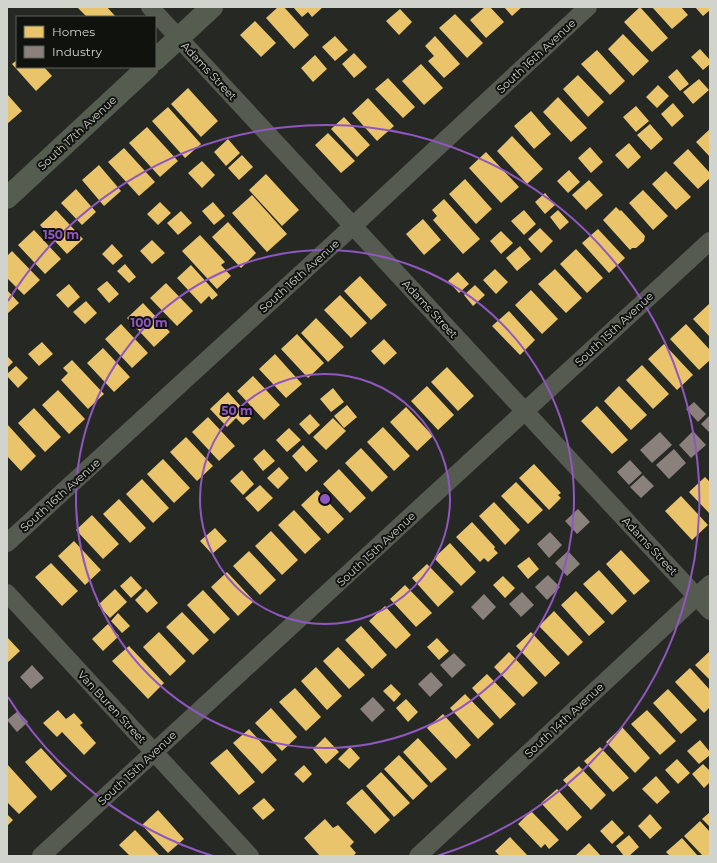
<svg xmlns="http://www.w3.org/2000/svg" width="717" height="863" font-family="Montserrat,sans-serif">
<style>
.homes{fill:#e9c46a}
.industry{fill:#8a817c}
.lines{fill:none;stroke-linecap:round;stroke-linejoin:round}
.street{stroke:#565b51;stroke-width:18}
.secondary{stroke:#555c50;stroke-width:22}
.ring{fill:none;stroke:#9056c2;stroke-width:2}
.labels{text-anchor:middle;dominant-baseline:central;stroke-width:4;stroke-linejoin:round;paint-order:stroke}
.street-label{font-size:11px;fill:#d0d4cd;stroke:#10120e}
.centre{fill:#9056c2;stroke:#10120e;stroke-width:2}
.ring-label{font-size:12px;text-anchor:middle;font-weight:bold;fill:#9056c2;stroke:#10120e;stroke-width:4;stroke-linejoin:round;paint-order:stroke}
</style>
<rect width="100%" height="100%" fill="#262923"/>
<path class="homes" d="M77,7H107L116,17H87Z
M278,7H284L309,35L294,49L266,18Z
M293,7H323L312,17L308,12L302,17Z
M485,7H490L504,22L486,38L470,20Z
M504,7H522L512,16Z
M640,7L668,38L652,52L624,22Z
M652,7H681L688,15L672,29Z
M695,7H710V10L703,16Z
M400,9L412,22L399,35L386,21Z
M455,14L483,43L467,58L439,28Z
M255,21L276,43L261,57L240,35Z
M623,34L649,61L633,76L608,49Z
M335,36L348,50L335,61L322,47Z
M435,36L460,64L444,78L428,61L434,56L425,46Z
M700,49L710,60V64L703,70L691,57Z
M597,50L625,81L610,95L581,64Z
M354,53L367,67L354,78L342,64Z
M315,55L327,69L313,82L301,68Z
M17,60V67H44L52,76L36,91L12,64Z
M421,64L443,88L424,105L402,81Z
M677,69L689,84L680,91L668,77Z
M578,75L604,102L588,117L563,89Z
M388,78L415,107L403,118L375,89Z
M699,79L709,90L693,104L683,92Z
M658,85L669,96L657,108L646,97Z
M188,88L218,121L201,137L171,104Z
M7,94L22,111L7,124Z
M558,97L587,128L571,142L543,112Z
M368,98L394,126L377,141L352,113Z
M673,103L684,116L672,127L661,114Z
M636,106L649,121L636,132L623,117Z
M168,107L201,144L185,158L152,121Z
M531,111L551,134L534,149L514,126Z
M344,117L370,145L357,157L331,129Z
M650,124L663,139L651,150L637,135Z
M147,127L178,161L160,177L129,143Z
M710,129V157L696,142Z
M328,133L355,161L341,173L315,145Z
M512,136L543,169L527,184L497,151Z
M228,139L240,153L226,166L214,152Z
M629,143L641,157L628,169L615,155Z
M590,147L603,162L591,173L578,158Z
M124,148L155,182L139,196L108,162Z
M688,149L710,173V178L698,189L673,163Z
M486,152L519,187L501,203L469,168Z
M242,155L253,167L239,180L228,168Z
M202,161L215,175L202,188L188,173Z
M99,165L121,191L104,206L82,180Z
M569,170L580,182L568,193L557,181Z
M666,171L691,197L676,210L652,184Z
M266,174L299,210L282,226L249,190Z
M465,179L492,209L476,224L449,194Z
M589,180L603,195L586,210L572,195Z
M76,189L96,212L82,225L61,203Z
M643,190L668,216L653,230L629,203Z
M545,193L555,205L545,214L535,202Z
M252,195L287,234L267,252L232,213Z
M444,199L480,239L463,254L433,220L437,216L432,210Z
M160,202L171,213L158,225L147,214Z
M213,202L225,216L214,225L202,211Z
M616,207L620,211L621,210L645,236L644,241L636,248H632L630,250L603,220Z
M56,210L83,239L67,254L40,225Z
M524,210L536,224L524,235L511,221Z
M558,210L569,222L560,230L550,217Z
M181,211L192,223L178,235L167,223Z
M423,219L441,240L424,255L406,234Z
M228,222L256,253L241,268L212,237Z
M540,228L553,241L541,253L528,239Z
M598,229L625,258L609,273L582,243Z
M34,230L61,259L45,274L18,245Z
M501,231L513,243L501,254L490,241Z
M200,235L225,262L221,265L231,276L217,289L182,251Z
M152,240L165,253L152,264L140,251Z
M112,244L123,256L113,265L102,254Z
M520,246L531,259L517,271L506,258Z
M576,249L603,278L587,293L560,264Z
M12,251L40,280L24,295L7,278V256Z
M125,264L136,277L129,283L117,271Z
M191,265L218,295L212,300L209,296L201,304L177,278Z
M495,269L508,282L496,294L483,280Z
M555,269L582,298L566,313L538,284Z
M458,272L469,284L459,293L448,281Z
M360,276L387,305L371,320L344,291Z
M107,281L119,294L109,303L97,289Z
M166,283L193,311L177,326L150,298Z
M69,284L80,297L68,308L56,295Z
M475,285L485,295L473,306L464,295Z
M7,290L19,303L7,314Z
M531,290L558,319L542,334L515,305Z
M340,295L367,323L351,338L324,310Z
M86,301L97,313L85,324L73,312Z
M143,303L170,332L154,347L127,318Z
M709,304L710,305V337L693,319Z
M509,311L535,340L520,355L492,326Z
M316,318L344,347L328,362L301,333Z
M121,324L148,353L132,368L105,339Z
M686,324L710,350V360L699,370L670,339Z
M297,334L324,363L308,378L281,349Z
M384,339L397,353L384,365L371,351Z
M42,342L53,354L39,366L28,354Z
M664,344L693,375L677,390L648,359Z
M103,348L130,377L114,392L87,363Z
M275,354L302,384L286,398L259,369Z
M7,356L13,362L7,368Z
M72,360L104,394L88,409L61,380L68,373L63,368Z
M642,365L669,394L653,409L626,380Z
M16,366L28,378L18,388L7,376V374Z
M447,367L474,396L458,411L431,382Z
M253,376L280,405L264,420L237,391Z
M427,386L454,415L438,430L411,401Z
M619,386L647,415L631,430L604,401Z
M333,388L344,402L331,412L320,399Z
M58,390L85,419L69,434L42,405Z
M228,392L251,418L243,425L236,418L227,427L210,409Z
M347,405L357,417L344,428L334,416Z
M597,406L628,440L612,454L581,421Z
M406,407L433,436L417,451L390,422Z
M34,408L61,437L45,452L18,423Z
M310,414L320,425L309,435L299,424Z
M208,417L235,446L219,461L192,432Z
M333,418L346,431L326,450L313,437Z
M7,424L36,456L21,471L7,456Z
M383,427L410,456L394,471L367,442Z
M289,428L301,440L287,452L276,440Z
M186,437L213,466L197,481L170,452Z
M303,445L318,461L306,472L292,456Z
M361,448L388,477L372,492L345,463Z
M264,449L275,461L263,471L253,459Z
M163,459L190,488L174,503L147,474Z
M534,464L561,493L558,495L561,498L549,510L519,478Z
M279,467L289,478L278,489L267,478Z
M339,469L366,498L350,513L323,484Z
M242,470L254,484L243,495L230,481Z
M705,477L710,482V514L689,492Z
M142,479L169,508L153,523L126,494Z
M516,482L543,510L528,524L501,496Z
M260,485L273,498L258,512L245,498Z
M317,490L344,519L328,534L301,505Z
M681,496L708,525L692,540L665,511Z
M119,499L146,528L130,543L103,514Z
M494,502L520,530L505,545L479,516Z
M294,510L321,539L305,554L278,525Z
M92,515L119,544L103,559L76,530Z
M472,522L495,547L494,549L498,553L488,562L484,558L480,562L456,537Z
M215,528L227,541L212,554L200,541Z
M271,531L298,560L282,575L255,546Z
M74,541L101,570L85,585L58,556Z
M450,543L476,572L461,586L434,558Z
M621,550L650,581L634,595L606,564Z
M249,551L276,580L260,595L233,566Z
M529,557L539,569L528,579L517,566Z
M51,563L78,591L62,606L35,577Z
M427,564L454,592L438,607L412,578Z
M599,570L627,601L612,615L583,584Z
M227,572L254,601L238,616L211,587Z
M131,576L142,588L131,598L120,586Z
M503,576L515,588L505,598L493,585Z
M405,585L432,613L416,627L390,599Z
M115,589L127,602L110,618L98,605Z
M146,589L158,603L147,613L135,600Z
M203,590L230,619L214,634L187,605Z
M576,591L605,622L589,636L561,605Z
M385,606L411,635L396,649L369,621Z
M554,611L583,642L568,656L539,626Z
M182,612L209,640L193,655L166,627Z
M118,613L130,626L122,633L111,621Z
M108,624L119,636L103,651L92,639Z
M361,626L387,655L372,669L345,640Z
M159,632L186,661L170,676L143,647Z
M531,632L560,663L545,677L516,646Z
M7,637L20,651L7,663Z
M437,638L449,651L439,660L427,647Z
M129,646L164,683L148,699L112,661Z
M338,647L365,675L349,689L323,661Z
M710,651V680L695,665Z
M509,652L538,683L523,697L494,667Z
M316,667L342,696L327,710L301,681Z
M690,668L710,690V707L704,713L675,682Z
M487,674L516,704L500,719L472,688Z
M391,684L401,694L394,702L383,691Z
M295,688L321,717L306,731L279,702Z
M668,689L697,720L681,734L653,703Z
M465,694L494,724L478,739L450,708Z
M406,699L418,712L408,722L396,708Z
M271,708L297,737L282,751L255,723Z
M58,710L66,719L74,713L83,723L80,725L96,743L84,755L62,732L57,737L43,723Z
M647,710L676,741L660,755L631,724Z
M443,714L471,745L456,759L427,728Z
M622,727L650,758L635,773L606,742Z
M249,729L277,760L262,774L233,743Z
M325,737L339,752L326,764L313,749Z
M418,738L447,769L431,783L403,752Z
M700,740L710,752V755L699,764L687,751Z
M350,747L360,758L349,769L338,759Z
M600,747L629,778L613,792L584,761Z
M41,748L67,776L51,791L25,762Z
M227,749L255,782L239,795L210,763Z
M399,755L428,786L413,800L384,769Z
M677,759L690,773L678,784L665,770Z
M7,764L37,797L19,814L7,802Z
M703,764L710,771V782L704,788L692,774Z
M304,765L312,774L303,783L294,774Z
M579,766L606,795L591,810L563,780Z
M381,772L410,803L394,817L366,786Z
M656,776L670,792L657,804L642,789Z
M362,789L390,820L375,834L346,803Z
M557,789L582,817L567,831L541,803Z
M264,798L275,810L263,820L252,808Z
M158,810L184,839L168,853L142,825Z
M531,811L559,840L549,849L545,844L541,848L518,824Z
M710,812V827L702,819Z
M7,814L13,820L7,826Z
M650,814L662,828L650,839L638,826Z
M325,819L333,828L338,825L354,842L350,846L356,853L353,856H320L304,838Z
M612,820L624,833L612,844L600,831Z
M700,821L710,832V856H703L684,836Z
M135,830L160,856H130L119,845Z
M629,835L639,847L629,856H624L616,846Z
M510,837L528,856H500L495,851Z
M682,838L698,856H670L666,852Z
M589,843L601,856H577L576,855Z"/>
<path class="industry" d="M694,402L706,414L698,422L686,409Z
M710,415V433L701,424Z
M693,431L706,445L691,458L679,445Z
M660,432L672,445L652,463L640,450Z
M674,449L686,463L669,479L656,465Z
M630,460L642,473L629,485L617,472Z
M643,475L654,486L641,498L630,487Z
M578,509L590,522L577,534L565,521Z
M550,532L562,545L549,558L537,544Z
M568,551L580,564L567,576L555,563Z
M548,575L560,587L547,600L535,587Z
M522,592L534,605L521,617L509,604Z
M484,594L496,607L483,620L471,607Z
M454,653L466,665L452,678L440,665Z
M32,665L44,678L31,689L20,677Z
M431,672L443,685L430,697L418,684Z
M373,697L385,710L372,722L360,709Z
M18,711L28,722L17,732L7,720Z"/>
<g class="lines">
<path class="street" d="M150,7L710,611
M7,543L353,226L588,7
M7,593L250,856
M41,856L710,241
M418,856L710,584"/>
<path class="secondary" d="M155,60L212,7
M7,198L148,67"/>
</g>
<g class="ring">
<circle cx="325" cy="499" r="125"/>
<circle cx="325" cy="499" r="249"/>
<path d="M213 856A374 374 0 0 1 8 697M8 301A374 374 0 1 1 437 856"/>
</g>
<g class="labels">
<g class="street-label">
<text transform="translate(536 56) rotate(-43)">South 16th Avenue</text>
<text transform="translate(209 71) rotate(47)">Adams Street</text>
<text transform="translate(77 133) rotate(-43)">South 17th Avenue</text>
<text transform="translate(299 276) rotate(-42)">South 16th Avenue</text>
<text transform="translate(430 309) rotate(47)">Adams Street</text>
<text transform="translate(614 329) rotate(-43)">South 15th Avenue</text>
<text transform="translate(60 495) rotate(-42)">South 16th Avenue</text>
<text transform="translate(650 546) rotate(47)">Adams Street</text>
<text transform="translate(376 549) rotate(-43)">South 15th Avenue</text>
<text transform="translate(112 707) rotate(47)">Van Buren Street</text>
<text transform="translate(564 720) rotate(-43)">South 14th Avenue</text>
<text transform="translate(137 768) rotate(-43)">South 15th Avenue</text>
</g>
</g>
<circle cx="325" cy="499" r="6" class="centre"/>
<g class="ring-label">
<text x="61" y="239">150 m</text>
<text x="149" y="327">100 m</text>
<text x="237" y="415">50 m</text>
</g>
<rect width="717" height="863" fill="none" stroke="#d0d4cd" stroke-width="16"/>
<rect x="16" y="16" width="140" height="52" fill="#10120e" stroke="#5d605a"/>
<rect x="24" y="26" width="20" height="12" fill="#e9c46a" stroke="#5d605a"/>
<text x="52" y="36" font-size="12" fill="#d0d4cd">Homes</text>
<rect x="24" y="46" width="20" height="12" fill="#8a817c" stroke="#5d605a"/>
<text x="52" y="56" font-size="12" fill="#d0d4cd">Industry</text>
</svg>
